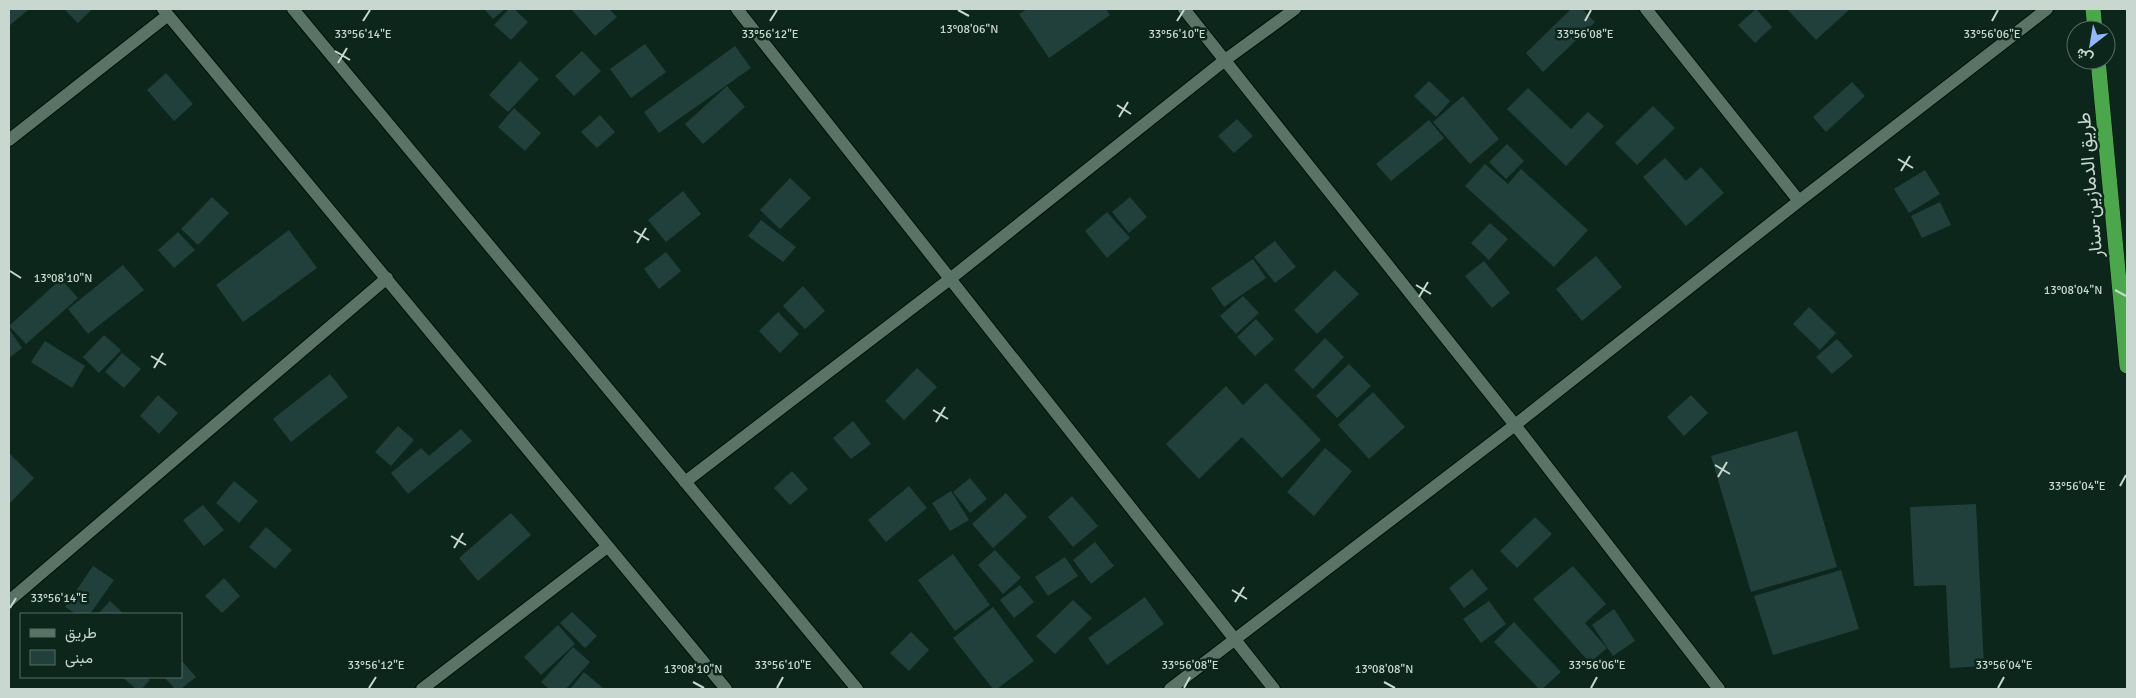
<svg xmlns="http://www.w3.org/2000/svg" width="2136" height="698" font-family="Signika,Vazirmatn,sans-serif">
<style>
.building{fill:#21403b}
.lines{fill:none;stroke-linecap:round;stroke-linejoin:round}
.minor-casing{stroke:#000f06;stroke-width:14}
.highway-casing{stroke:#000f06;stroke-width:16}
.minor{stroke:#597467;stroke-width:12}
.highway{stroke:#4ca74c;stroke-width:15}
.ticks{fill:none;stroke:#c8d7cf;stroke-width:2}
.labels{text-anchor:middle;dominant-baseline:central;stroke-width:5;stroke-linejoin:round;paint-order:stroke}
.street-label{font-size:19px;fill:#c8d7cf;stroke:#0c261b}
.ticks-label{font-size:12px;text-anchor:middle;fill:#c8d7cf;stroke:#0c261b;stroke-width:5;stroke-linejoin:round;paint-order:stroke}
</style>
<rect width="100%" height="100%" fill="#0c261b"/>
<path class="building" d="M9,9H27L28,10L9,26Z
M64,9H92L78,23Z
M484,9H505L493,19Z
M509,9H514L528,22L511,40L494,25Z
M571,9H609L617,17L595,36Z
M1027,9H1106L1110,15L1049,58L1019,14Z
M1571,9H1582L1595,22L1543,72L1526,53Z
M1756,9L1772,27L1755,43L1738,25Z
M1787,9H1850L1816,40Z
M645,44L666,72L631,98L610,69Z
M735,46L751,68L659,133L644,112Z
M582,51L601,71L574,96L555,76Z
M520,61L539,79L508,112L489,95Z
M166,73L193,104L174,121L147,90Z
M1429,81L1450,101L1436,117L1414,96Z
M1852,82L1865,96L1826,132L1813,117Z
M727,86L745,107L703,144L685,124Z
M1528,88L1571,129L1588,112L1604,126L1566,166L1507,109Z
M1463,96L1499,139L1470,164L1433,122Z
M1653,106L1675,128L1637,165L1615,143Z
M514,108L541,133L525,151L498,127Z
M600,115L615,132L597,148L581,132Z
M1237,119L1253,136L1234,153L1218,136Z
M1429,120L1444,138L1391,181L1376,164Z
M1507,144L1524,161L1506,179L1489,162Z
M1665,158L1686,181L1701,167L1724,193L1686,226L1643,177Z
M1485,164L1508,184L1521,169L1588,230L1554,267L1465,186Z
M1925,170L1940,194L1909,213L1894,189Z
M790,178L811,198L780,229L760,210Z
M683,191L701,214L666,242L648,220Z
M212,197L229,213L198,245L181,229Z
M1130,197L1147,217L1129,233L1112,212Z
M1940,202L1951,225L1922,238L1911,216Z
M1107,212L1130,238L1107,258L1085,231Z
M761,220L796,247L783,262L748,236Z
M1490,223L1508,239L1489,260L1471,243Z
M289,230L317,268L243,322L216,285Z
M178,232L195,250L174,268L158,250Z
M1275,241L1296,267L1275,283L1254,257Z
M666,252L681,271L659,289L644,269Z
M1596,256L1622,287L1582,321L1556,289Z
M1253,259L1266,278L1224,307L1211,288Z
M1484,261L1510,293L1492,308L1465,276Z
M123,265L144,290L88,334L68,309Z
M1335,270L1359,294L1317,334L1294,310Z
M61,279L78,298L26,344L9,326Z
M803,286L825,311L805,329L783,306Z
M1243,296L1259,313L1236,334L1220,316Z
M1809,307L1836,333L1820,350L1793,324Z
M778,312L799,334L780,353L759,331Z
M1256,319L1274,339L1255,356L1237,337Z
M9,329L22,348L9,358Z
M104,335L121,350L99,373L83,357Z
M1325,338L1344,357L1313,389L1294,370Z
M1837,339L1853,356L1832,374L1816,357Z
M45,341L85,366L72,388L31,362Z
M122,353L141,369L124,388L105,372Z
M1349,364L1371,386L1337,418L1316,396Z
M917,368L937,387L904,420L885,401Z
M330,374L348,397L291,442L273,419Z
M1266,383L1321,440L1282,478L1242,437L1199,479L1166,444L1226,386L1243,405Z
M1373,392L1405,427L1369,459L1338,425Z
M158,395L178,413L159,434L140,416Z
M1691,395L1708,413L1684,436L1667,417Z
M853,421L871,444L851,459L833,438Z
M398,426L414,440L391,466L375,452Z
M461,429L472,441L408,494L391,473L421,448L429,456Z
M1797,431L1837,567L1751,592L1711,456Z
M1325,448L1352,471L1314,516L1287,492Z
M9,453L34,478L9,504Z
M792,471L808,489L790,505L774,488Z
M970,478L987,499L970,513L953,492Z
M234,481L258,501L239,523L216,503Z
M909,486L927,508L886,542L868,520Z
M951,491L969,520L950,531L932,503Z
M1006,493L1027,517L993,548L972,524Z
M1072,496L1098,526L1073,547L1048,517Z
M1976,504L1984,666L1950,668L1946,585L1914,586L1910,507Z
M203,505L224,530L204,546L183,520Z
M511,513L531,535L478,581L459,558Z
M1535,517L1552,534L1517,568L1500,551Z
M266,527L292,550L275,569L249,547Z
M1095,542L1114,566L1091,584L1073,560Z
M995,550L1021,578L1003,594L978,565Z
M953,554L990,605L955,631L918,580Z
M1065,557L1078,576L1048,596L1035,577Z
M93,566L114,580L90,614H76L65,607Z
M1573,566L1606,604L1585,623L1607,648L1590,663L1533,599Z
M1472,569L1488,589L1464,608L1449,588Z
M1841,570L1859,629L1773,655L1754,596Z
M224,578L240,596L222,613L205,596Z
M1020,585L1034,602L1014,618L1000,600Z
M1145,597L1164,624L1107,665L1088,638Z
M1073,600L1092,618L1055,654L1036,636Z
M110,601L124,614H98Z
M1489,601L1506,624L1481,643L1463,619Z
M993,607L1034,661L997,689H993L953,638Z
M1614,609L1635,641L1613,656L1592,625Z
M572,612L597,636L585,648L560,623Z
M1514,622L1561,672L1542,689H1539L1494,642Z
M558,625L575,644L541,675L524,657Z
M911,632L929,650L909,671L890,653Z
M573,647L590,662L566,689H549L541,682Z
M181,660L196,677L181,689H175L164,677H181Z
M584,672L604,689H570Z
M122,677H147L150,680L142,689H136Z"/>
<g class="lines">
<g class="minor-casing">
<path id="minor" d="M163,9L726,689
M293,9L857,689
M737,9L1274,689
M1184,9L1515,425L1719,689
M1646,9L1799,201
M9,140L168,15
M685,482L950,279L1225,60L1295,9
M9,601L387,278
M422,689L607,547
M1170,689L1515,425L1799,201L2047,9"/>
</g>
<g class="highway-casing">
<path id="highway" d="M2093,9L2095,30
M2098,60L2127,366"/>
</g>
<use href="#minor" class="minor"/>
<use href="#highway" class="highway"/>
</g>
<path class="ticks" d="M958,10L969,16M363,21L370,10M770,21L777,10M1177,21L1184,10M1585,21L1591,10M1992,21L1998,10M335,51L350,60M338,63L347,48M1117,105L1131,114M1119,117L1128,102M1898,159L1913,168M1901,171L1910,156M634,231L649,240M637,243L646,228M10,271L21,278M1416,285L1431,294M2115,290L2126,296M1419,297L1428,282M151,356L166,365M154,368L163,353M933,410L948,419M936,422L945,407M1715,465L1730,474M1718,477L1727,462M2120,486L2126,475M451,536L466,545M454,548L463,533M1232,590L1247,599M1235,602L1244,587M10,608L16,598M693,682L704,688M1384,682L1395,688M369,688L376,677M777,688L783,677M1184,688L1190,677M1591,688L1597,677M1998,688L2004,677"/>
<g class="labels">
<g class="street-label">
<text transform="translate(2090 185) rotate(-95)">طريق الدمازين-سنار</text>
</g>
</g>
<g class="ticks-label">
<text x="969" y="33">13°08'06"N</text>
<text x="363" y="38">33°56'14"E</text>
<text x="770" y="38">33°56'12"E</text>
<text x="1177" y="38">33°56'10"E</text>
<text x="1585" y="38">33°56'08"E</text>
<text x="1992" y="38">33°56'06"E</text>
<text x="63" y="282">13°08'10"N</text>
<text x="2073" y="294">13°08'04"N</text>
<text x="2077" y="490">33°56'04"E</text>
<text x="59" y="602">33°56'14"E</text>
<text x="376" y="669">33°56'12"E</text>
<text x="783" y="669">33°56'10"E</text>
<text x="1190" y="669">33°56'08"E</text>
<text x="1597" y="669">33°56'06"E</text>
<text x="2004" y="669">33°56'04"E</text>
<text x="693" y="673">13°08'10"N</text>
<text x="1384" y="673">13°08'08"N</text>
</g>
<rect width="2136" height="698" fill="none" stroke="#c8d7cf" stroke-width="20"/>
<rect x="20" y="613" width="162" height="65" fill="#0c261b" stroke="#576d63"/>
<rect x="30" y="629" width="25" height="8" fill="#597467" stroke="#576d63"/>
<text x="65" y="638" font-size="15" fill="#c8d7cf">طريق</text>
<rect x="30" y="650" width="25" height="15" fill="#21403b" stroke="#576d63"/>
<text x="65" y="663" font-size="15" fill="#c8d7cf">مبنى</text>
<g transform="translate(2091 45) rotate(211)"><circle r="24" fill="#0c261b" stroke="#576d63"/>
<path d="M0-4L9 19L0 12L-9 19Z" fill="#92b7fd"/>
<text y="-8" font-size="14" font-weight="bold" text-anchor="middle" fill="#c8d7cf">ش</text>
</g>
</svg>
